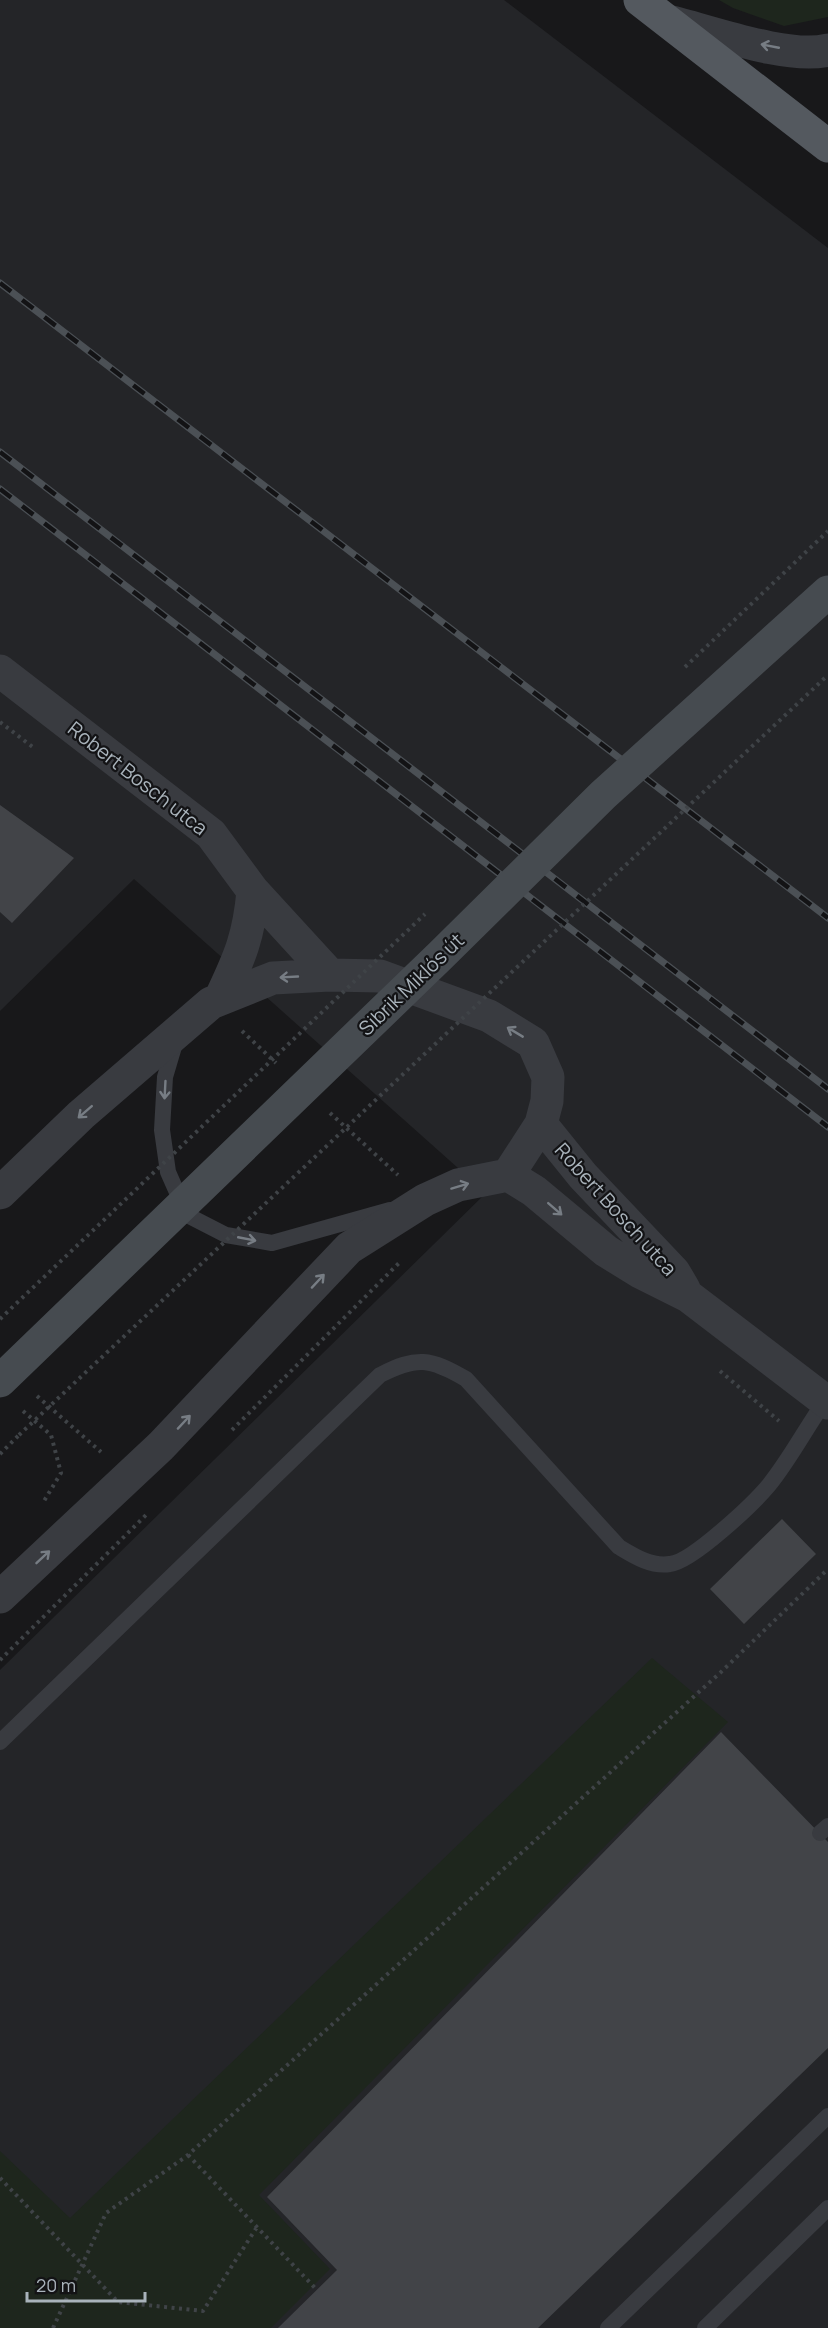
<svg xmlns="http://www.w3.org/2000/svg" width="828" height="2328" font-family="Manrope,sans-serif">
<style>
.built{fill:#242528}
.green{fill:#1e261d}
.building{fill:#424448}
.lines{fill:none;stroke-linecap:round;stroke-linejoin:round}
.path{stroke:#3f4347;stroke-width:4;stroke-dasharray:3 4.5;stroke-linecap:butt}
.service{stroke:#393b40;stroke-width:16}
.minor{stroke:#393b40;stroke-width:33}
.primary{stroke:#54595f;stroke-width:33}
.rail-casing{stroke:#4b5055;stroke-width:7}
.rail{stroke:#131315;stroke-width:4.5;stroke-dasharray:14;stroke-linecap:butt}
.path-bridge{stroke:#3f4347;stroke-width:4;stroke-dasharray:3 4.5;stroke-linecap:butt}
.secondary-bridge{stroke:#464b50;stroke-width:33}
.oneway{stroke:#777d84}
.labels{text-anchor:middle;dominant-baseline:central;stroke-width:4.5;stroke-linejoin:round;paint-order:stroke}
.street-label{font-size:20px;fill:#a9b3bb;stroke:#131315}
</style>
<rect width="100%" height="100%" fill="#18181a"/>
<path class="built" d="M0,0H504L828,248V2328H0V1670L486,1193L134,879L0,1011Z"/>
<path class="green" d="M719,0H828V17L784,26L733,8Z
M652,1658L728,1722L259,2195L330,2269L271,2328H0V2151L70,2218Z"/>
<path class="building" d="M0,805L74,858L12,923L0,912Z
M782,1519L816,1554L744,1624L710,1589Z
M721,1732L828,1842V2048L538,2328H278L337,2270L267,2197Z"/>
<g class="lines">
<path class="path" d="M0,722L34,748
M242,1031L276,1063
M330,1113L398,1175
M720,1371L779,1421
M37,1396L101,1452
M23,1411L51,1435L61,1473L44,1501
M232,1430L399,1263
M0,1454L19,1435
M0,1660L148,1513
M188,2155L317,2290
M0,2178L118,2302L203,2311L257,2227
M53,2328L106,2213L188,2155L721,1672L828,1569"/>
<path class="service" d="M176,1040L165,1077L162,1130L168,1172L187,1215L226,1235L272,1243L390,1210
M0,1742L380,1375C417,1356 430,1358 466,1379L619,1547C634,1556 651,1567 670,1564C692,1562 754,1503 769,1485C790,1459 806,1428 825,1401
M820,1833L828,1826
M608,2328L828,2116
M705,2328L828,2208"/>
<path class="minor" d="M668,21C710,31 788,60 828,50
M0,671L211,834L253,891L330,975
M221,997C240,957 249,936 253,891
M541,1124L583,1176L674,1272L684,1289
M508,1175L534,1191L606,1251L640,1272L688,1296L828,1403
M0,1193L81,1115L211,1003L273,978L330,975L380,976L489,1016L533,1043L548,1077L547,1101L541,1124L508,1175L458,1185L425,1200L349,1248L161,1446L0,1597"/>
<path class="primary" d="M640,0L828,146"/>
<g class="rail-casing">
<path id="rail" d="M0,283L828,918
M0,452L828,1089
M0,489L828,1127"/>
</g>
<use href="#rail" class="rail"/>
<path class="path-bridge" d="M685,667L828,531
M0,1319L425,914
M19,1435L828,675"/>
<path class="secondary-bridge" d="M0,1381L441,955L603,795L828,592"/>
</g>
<defs><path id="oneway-shaft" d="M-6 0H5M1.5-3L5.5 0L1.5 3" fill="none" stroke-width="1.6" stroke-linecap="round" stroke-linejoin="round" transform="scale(1.5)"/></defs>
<g class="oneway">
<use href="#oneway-shaft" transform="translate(770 46) rotate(-169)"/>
<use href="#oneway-shaft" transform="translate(289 977) rotate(177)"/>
<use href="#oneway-shaft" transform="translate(515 1032) rotate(-149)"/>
<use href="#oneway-shaft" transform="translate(165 1090) rotate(93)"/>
<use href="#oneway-shaft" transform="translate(85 1112) rotate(139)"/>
<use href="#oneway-shaft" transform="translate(460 1186) rotate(-17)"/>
<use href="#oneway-shaft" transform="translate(555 1209) rotate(41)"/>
<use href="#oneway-shaft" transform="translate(247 1239) rotate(11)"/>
<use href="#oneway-shaft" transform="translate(318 1281) rotate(-47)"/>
<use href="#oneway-shaft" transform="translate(184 1422) rotate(-47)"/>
<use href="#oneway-shaft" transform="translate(43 1557) rotate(-43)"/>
</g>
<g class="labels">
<g class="street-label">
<text transform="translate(138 778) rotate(38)">Robert Bosch utca</text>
<text transform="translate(411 984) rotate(-44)">Sibrik Miklós út</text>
<text transform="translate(616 1209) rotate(48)">Robert Bosch utca</text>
</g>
</g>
<path d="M27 2292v9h118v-9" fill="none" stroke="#a9b3bb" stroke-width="3"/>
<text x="36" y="2292" font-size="18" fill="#a9b3bb" stroke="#131315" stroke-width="4.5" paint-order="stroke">20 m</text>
</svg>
